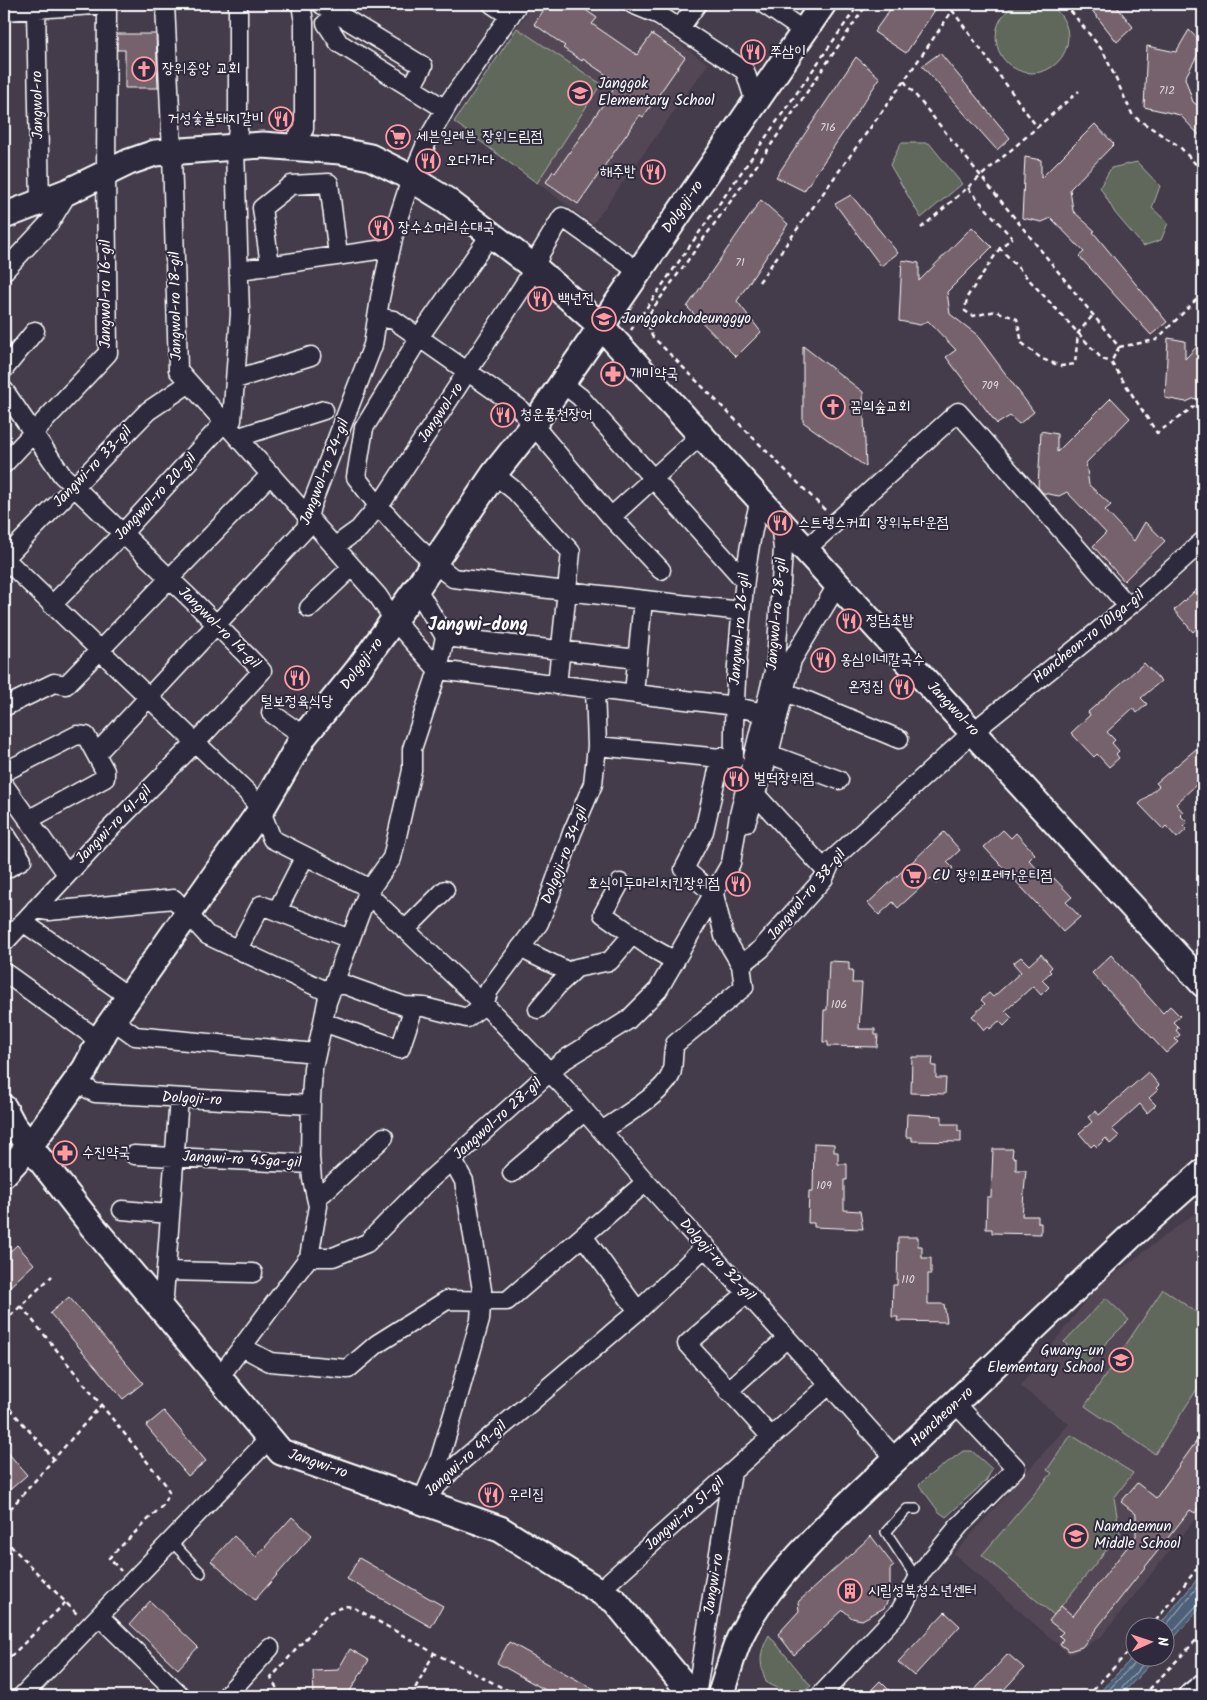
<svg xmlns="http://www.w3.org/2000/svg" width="1207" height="1700" font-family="Kalam,'Poor Story',sans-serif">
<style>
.built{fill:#534755}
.green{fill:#5f675a;stroke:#afb3ac}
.water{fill:#4e6079;stroke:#95a0af}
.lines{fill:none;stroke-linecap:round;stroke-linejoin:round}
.shore{stroke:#b8bfc9;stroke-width:1}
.building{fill:#76626c;stroke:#fff}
.lane-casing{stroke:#fff;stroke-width:12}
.street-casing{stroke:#fff;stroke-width:21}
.secondary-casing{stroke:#fff;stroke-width:29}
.path{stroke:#fff;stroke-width:2.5;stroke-dasharray:5 4;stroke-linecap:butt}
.lane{stroke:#2f2a3d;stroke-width:9}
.street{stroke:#2f2a3d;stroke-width:18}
.secondary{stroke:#2f2a3d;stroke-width:25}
.labels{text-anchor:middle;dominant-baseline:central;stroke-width:4;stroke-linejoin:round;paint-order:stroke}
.number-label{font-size:12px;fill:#ddd8da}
.poi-label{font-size:15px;fill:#fff;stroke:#2f2a3d;text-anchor:start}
.street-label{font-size:15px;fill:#fff;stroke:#2f2a3d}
.quarter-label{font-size:18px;font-weight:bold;fill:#fff;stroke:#2f2a3d}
</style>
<rect width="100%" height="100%" fill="#443b4b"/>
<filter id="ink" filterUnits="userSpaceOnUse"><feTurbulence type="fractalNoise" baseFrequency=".02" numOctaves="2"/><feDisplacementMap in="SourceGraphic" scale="10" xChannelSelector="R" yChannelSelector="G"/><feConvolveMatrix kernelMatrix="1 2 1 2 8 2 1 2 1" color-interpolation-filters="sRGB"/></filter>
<g filter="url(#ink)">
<path class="built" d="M533,4H603L655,26L708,64L593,224L454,122Z
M1203,1207V1509L1101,1637L1070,1655L954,1554L1069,1424L1020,1386L1096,1288Z"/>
<path class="green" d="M996 37a36 36 0 1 1 72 0a36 36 0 1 1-72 0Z
M517,28L601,84L537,183L454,122Z
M901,143H929L962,184L921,218L890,165Z
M1137,162L1160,186L1152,208L1168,223L1161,240L1143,246L1115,213L1100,187L1111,168Z
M1163,1289L1203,1317V1380L1155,1454L1085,1406Z
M1106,1298L1129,1320L1086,1363L1064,1342Z
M1071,1435L1133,1473L1114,1498L1120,1533L1054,1615L982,1555L1052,1473L1047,1470Z
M963,1451H972L992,1469L986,1481L946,1517L939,1512L919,1485L926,1478Z
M769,1635L811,1686C797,1696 779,1690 766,1682C759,1661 759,1654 769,1635Z"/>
<path class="water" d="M1203,1572V1605L1165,1648L1164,1628L1158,1627Z
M1134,1656V1658H1156L1120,1696H1096Z"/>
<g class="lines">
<path class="shore" d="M1164,1628L1203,1580
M1164,1641L1198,1604L1203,1602
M1103,1696L1139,1658
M1117,1696L1119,1691L1149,1658"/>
</g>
<path class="building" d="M548,4L555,9L559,4H563L573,10L577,4L597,18L592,24L637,55L652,34L685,57L643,117L640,115L578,204L546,182L553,171L555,173L618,83L583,59L582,61L563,48L565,46L534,24Z
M894,4H939L906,53L874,32Z
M1087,4H1115L1133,27L1117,42Z
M1189,30L1203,45L1185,78L1193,102L1203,109V139L1180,115L1144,107L1147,46L1176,52Z
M117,34H156L158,88H125V50H117Z
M940,53L1010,138L997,150L922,66Z
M856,57L880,78L804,191L776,177Z
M1095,124L1114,144L1070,189L1073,211L1095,231L1093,232L1167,322L1151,335L1079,256L1084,252L1051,218L1042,222L1022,218L1025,157L1041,160V178Z
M851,195L898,253L881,266L835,204Z
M761,200L788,224L737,301L761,332L736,357L687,307Z
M972,227L992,247L947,292L950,314L976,334L1034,412L1019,424L1010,416L997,424L946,357L956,350L928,321L920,325L899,321L902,260L919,263V281Z
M1168,338L1185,341V359L1203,340V407L1195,398L1186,402L1165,398Z
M803,346L863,392L866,467L803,422Z
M1111,398L1130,418L1086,463L1089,485L1111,505L1105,510L1134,541L1145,522L1165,541L1124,581L1093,546L1106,533L1067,492L1059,496L1043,493L1038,487L1041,431L1057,434V452Z
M1203,584V623L1193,632L1174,610Z
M1144,663L1161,681L1141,698L1147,704L1137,713L1133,708L1107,732L1115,740L1112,743L1119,751L1116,754L1119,758L1109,767L1097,754L1094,757L1071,733L1090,715L1088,712Z
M1203,743V778L1176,804L1183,812L1180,815L1187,822L1184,826L1187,829L1177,838L1166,826L1163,829L1139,804L1159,786L1156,783Z
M1003,830L1011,838L1016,833L1035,854L1029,860L1050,883L1054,878L1072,897L1066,902L1080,917L1063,932L984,847Z
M944,832L960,850L947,862L953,868L936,884L931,878L898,908L893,902L879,915L868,903Z
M1041,954L1052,967L1049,970L1051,972L1042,980L1049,987L1041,995L1033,986L1005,1011L1012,1018L1004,1026L999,1021L990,1029L988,1026L984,1030L972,1016L985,1004L981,1000L989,993L993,997L1021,972L1013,963L1021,957L1029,965Z
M1111,955L1163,1013L1170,1006L1180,1016L1173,1022L1179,1028L1176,1030L1180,1035L1175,1039L1178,1042L1166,1053L1092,973Z
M829,961L849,962V970H853L852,983H862L859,1029H875V1035H878L877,1047L828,1046V1042H823L824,1010H827Z
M912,1057H933L932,1066H936V1078H946L945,1094L911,1093Z
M1148,1072L1159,1085L1156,1088L1158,1090L1149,1098L1156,1105L1147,1113L1140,1104L1112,1129L1119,1136L1110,1144L1106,1138L1097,1147L1094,1144L1091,1147L1079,1133L1092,1122L1088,1117L1096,1111L1099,1115Z
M907,1114L942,1116V1124H958V1131H961V1142L912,1141V1137H906Z
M814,1143L834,1144V1152H838V1164H847V1180H844V1210L860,1211L863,1229L814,1227V1223H808L809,1191H813Z
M993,1149H1013L1012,1157L1016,1158V1170H1026L1022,1216H1038V1223H1041V1234L992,1233V1229H986L987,1197H991Z
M898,1237H918V1246H922V1258H931V1274H928V1304H944L947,1322L897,1321L898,1317H892L893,1285H897Z
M17,1245L34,1264L4,1292V1257Z
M69,1297L143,1383L123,1399L50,1313Z
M164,1411L206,1461L188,1476L146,1426Z
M1203,1432V1501L1195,1513L1190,1510L1082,1647L1069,1651L1060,1644L1063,1639L1059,1636L1063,1632L1049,1621L1061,1606L1073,1616L1136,1536V1514L1121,1502L1137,1483L1156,1498Z
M4,1448L27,1475L4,1495Z
M292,1517L312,1535L255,1600L211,1561L234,1536L256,1557Z
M871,1536L894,1566L890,1569V1596L884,1608L862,1620L852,1618L843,1610L794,1655L778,1634L799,1611L798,1602Z
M359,1558L443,1606L431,1627L347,1579Z
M150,1601L198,1647L178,1669L130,1624Z
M945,1612L960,1626L914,1676L898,1662Z
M509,1642L606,1696H556L497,1663Z
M350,1649L369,1660L347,1696H314L313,1671L338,1670Z
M1008,1654L1024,1668L998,1696H969Z
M880,1681L895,1696H865Z"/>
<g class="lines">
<g class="lane-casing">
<path id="lane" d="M916,1509H907L886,1532L917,1579
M171,1541L201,1573"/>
</g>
<g class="street-casing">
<path id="street" d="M165,4L172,152L178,370L378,596L394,620L438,670L727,705L764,713
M321,4L423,66L411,88
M492,4L510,16
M632,4L659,15L745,71L755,102
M764,4L804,31
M36,9L40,202
M4,11L109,4
M326,23L339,43L445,109
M680,28L697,4
M289,147L304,129V22L301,4
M491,234L422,333L364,428L356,477C385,516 415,549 453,578L741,611
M270,265L262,208L291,185L329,183L338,255
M240,270L391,248
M4,271L50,222L69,191
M377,317L394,320L518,407L611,517L661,570
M4,369L35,331
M236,379L311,356
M562,383L580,397L744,580
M4,390L62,475L197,605L262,671L205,733L104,835L4,943
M239,437L324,410
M4,464L108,353L106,173L107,4
M494,474L515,491L571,552L557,685
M611,517L701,435
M334,547L359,529L384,499L535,268L541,252L562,217L639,272
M806,549L958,412L1128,606
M4,558L248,793L261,811L272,839L363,885L373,899L489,1009L563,1086L646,1182L896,1459
M4,559L148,411L188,384
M417,589L445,637L637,659
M52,605L122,534L218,429L232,420L240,314L235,148L238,130V4
M309,608L352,567
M786,692L899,739
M634,693L643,600
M4,707L54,683L66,685L271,474
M271,713L304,736
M597,746L731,759
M96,754L306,528L311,506L373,345L380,298L396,225L411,179L429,137L450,101L518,4
M769,754L839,780
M734,760C733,716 736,673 740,629C744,584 748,544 760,500
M4,772L77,735L86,736L105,771V778L28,820
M4,785L67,874
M757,796L826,871
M746,823L769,754L792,660L838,584
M4,832L22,860L4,870
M620,883L603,914L650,947L675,961
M35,909L49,911L174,899L207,935L324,990L343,984L404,1006L424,1007L467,1018L484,1005L489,990L539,923L552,890L572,833L593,784L597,746L595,689
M277,911L305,856
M23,922L129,997
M405,930L445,890
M520,948L571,973L576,968L610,961L632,935
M238,949L261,905L350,939
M741,965L761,949L824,878L832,860L974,731L1139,598L1203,541
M4,972L100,1041
M538,1009L558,985L571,973
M113,1020L135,1036L316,1053
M323,1022L400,1049L414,1007
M76,1082L95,1093L311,1105
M602,1131C620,1118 664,1093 671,1074C674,1065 672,1053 675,1044L744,987L741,965L724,936L714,894L684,869L704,831L721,757
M134,1155L310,1164
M512,1173L585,1111
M316,1196L324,1192L384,1137
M122,1210L170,1214
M583,1236L638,1311
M309,1257H333L367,1243L424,1185L561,1062L628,1020L658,990L731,863L739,815L776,663L783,549L780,523
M166,1271L253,1273
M747,1293L687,1344L771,1437
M159,1307L164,1296L179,1098
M244,1348L270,1362L348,1369L377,1344L447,1300L507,1301L646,1182
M218,1379L309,1257L318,1206L312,1179L310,1157L311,1099L313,1068L323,1022L327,1002L368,892L392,858L412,770V749L438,670L445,637
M728,1391L787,1338
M427,1489L439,1461L455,1408L480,1320L482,1290L464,1181L452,1159
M423,1500L457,1465L638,1311L706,1246
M599,1591L829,1385
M99,1616L181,1696
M22,1696L270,1438
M226,1696L270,1648
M696,1696L732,1472
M820,1696L900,1611L922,1571L959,1526L1016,1468L956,1404"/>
</g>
<g class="secondary-casing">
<path id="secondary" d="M4,216L69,191L129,162L155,153L263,145L340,151L370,157L402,173L446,200L535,268L601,326L1203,984
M4,1108L13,1125L93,1227L281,1452L500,1529L615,1601L693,1696
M4,1174L30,1146L85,1069L105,1031L263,807L304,736L357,671L419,585L494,474L536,421L823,4
M720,1696C727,1676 732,1654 741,1635C765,1587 806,1548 842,1510L1131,1236L1203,1172
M1192,1696L1203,1687"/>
</g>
<path class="path" d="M1065,4L1103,51L1133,116L1180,147L1203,172
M952,10L1037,127
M904,81L1119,347L1111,362L1157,433L1195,406
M968,188L1012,238L1000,248L1102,359L1111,362
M921,228L1079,91
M1000,248L967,297L965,311L973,316L996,311L1017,319L1022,343L1042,359L1061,366L1075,364L1078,333L1093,315
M759,282L904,81L957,4
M631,330L859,4
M1119,347L1156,340L1203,293
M825,510L652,336L646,318L762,158L867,4
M21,1306L166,1485L169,1492L163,1505L109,1558L121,1571
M4,1322L52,1276
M4,1402L54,1459
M4,1516L101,1405
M4,1539L78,1615
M1150,1628L1203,1561
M4,1663L66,1602
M281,1696L271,1678L328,1613L345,1606L353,1607L434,1653L519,1696
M411,1696L434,1653
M1087,1696L1134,1646
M1143,1696L1203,1633"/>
<use href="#lane" class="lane"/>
<use href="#street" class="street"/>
<use href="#secondary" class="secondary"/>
</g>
</g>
<defs>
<g id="restaurant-ring" transform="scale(1.25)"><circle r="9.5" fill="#2f2a3d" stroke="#ff9aa2" stroke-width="1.5"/><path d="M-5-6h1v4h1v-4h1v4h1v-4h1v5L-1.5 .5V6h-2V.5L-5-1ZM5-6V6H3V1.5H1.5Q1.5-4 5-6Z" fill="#ff9aa2"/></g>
<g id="church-ring" transform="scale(1.25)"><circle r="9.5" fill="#2f2a3d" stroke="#ff9aa2" stroke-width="1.5"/><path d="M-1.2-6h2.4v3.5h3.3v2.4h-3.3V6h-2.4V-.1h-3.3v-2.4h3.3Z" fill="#ff9aa2"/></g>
<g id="school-ring" transform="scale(1.25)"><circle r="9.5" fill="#2f2a3d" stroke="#ff9aa2" stroke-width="1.5"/><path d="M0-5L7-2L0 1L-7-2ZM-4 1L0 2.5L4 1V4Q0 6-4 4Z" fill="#ff9aa2"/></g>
<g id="supermarket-ring" transform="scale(1.25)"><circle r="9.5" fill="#2f2a3d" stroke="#ff9aa2" stroke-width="1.5"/><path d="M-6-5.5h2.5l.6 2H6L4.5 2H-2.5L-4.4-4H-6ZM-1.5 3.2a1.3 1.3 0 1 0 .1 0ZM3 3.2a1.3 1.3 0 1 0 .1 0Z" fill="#ff9aa2"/></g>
<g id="pharmacy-ring" transform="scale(1.25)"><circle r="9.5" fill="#2f2a3d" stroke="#ff9aa2" stroke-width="1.5"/><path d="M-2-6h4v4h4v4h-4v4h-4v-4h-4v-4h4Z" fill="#ff9aa2"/></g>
<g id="building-ring" transform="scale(1.25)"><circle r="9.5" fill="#2f2a3d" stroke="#ff9aa2" stroke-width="1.5"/><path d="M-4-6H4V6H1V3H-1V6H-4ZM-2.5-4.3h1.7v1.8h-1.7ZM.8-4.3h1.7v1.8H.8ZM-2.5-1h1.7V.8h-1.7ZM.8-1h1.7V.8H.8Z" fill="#ff9aa2"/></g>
</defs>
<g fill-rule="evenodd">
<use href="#restaurant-ring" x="753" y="52"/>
<use href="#church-ring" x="144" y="69"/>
<use href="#school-ring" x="580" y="93"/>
<use href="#restaurant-ring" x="281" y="119"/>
<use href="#supermarket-ring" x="398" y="137"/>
<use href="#restaurant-ring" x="428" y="161"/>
<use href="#restaurant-ring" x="653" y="172"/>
<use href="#restaurant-ring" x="381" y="228"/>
<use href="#restaurant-ring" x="540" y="299"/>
<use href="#school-ring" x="604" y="319"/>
<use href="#pharmacy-ring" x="613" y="374"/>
<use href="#church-ring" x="833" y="407"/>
<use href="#restaurant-ring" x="503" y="415"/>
<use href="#restaurant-ring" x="780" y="523"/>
<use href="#restaurant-ring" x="849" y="621"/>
<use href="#restaurant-ring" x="823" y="660"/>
<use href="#restaurant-ring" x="297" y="678"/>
<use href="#restaurant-ring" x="902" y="687"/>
<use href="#restaurant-ring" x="736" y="779"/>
<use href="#supermarket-ring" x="914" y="876"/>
<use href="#restaurant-ring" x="738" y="884"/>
<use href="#pharmacy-ring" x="65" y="1153"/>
<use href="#school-ring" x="1121" y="1360"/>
<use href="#restaurant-ring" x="491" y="1495"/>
<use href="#school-ring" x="1076" y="1536"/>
<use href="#building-ring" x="850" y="1591"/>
</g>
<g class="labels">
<g class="number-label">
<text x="1167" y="90">712</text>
<text x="828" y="127">716</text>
<text x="740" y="262">71</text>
<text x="990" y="385">709</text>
<text x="839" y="1004">106</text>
<text x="824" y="1185">109</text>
<text x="908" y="1279">110</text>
</g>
<g class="poi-label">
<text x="770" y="52">쭈삼이</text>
<text x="162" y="69">장위중앙 교회</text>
<text x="598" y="84">Janggok<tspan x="598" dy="17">Elementary School</tspan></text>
<text x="264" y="119" text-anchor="end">거성숯불돼지갈비</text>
<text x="416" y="137">세븐일레븐 장위드림점</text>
<text x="446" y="161">오다가다</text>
<text x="636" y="172" text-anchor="end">해주반</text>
<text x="398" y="228">장수소머리순대국</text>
<text x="558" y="299">백년전</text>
<text x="622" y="319">Janggokchodeunggyo</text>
<text x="630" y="374">개미약국</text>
<text x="850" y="407">꿈의숲교회</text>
<text x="520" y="415">청운풍천장어</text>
<text x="798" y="523">스트렝스커피 장위뉴타운점</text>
<text x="866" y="621">정담초밥</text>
<text x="840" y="660">옹심이네칼국수</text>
<text x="884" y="687" text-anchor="end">온정집</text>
<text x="297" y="702" text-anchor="middle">털보정육식당</text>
<text x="754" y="779">벌떡장위점</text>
<text x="932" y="876">CU 장위포레카운티점</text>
<text x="720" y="884" text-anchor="end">호식이두마리치킨장위점</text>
<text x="82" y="1153">수진약국</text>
<text x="1104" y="1351" text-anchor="end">Gwang-un<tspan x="1104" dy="17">Elementary School</tspan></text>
<text x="508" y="1495">우리집</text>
<text x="1094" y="1527">Namdaemun<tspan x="1094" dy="17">Middle School</tspan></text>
<text x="868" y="1591">시립성북청소년센터</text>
</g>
<g class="street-label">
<text transform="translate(38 105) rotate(-91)">Jangwol-ro</text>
<text transform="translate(683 207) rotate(-55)">Dolgoji-ro</text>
<text transform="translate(106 294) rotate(-90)">Jangwol-ro 16-gil</text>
<text transform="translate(176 306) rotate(-91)">Jangwol-ro 18-gil</text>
<text transform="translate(441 413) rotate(-56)">Jangwol-ro</text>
<text transform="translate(93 467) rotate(-46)">Jangwi-ro 33-gil</text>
<text transform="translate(325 472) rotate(-69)">Jangwol-ro 24-gil</text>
<text transform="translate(156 497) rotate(-47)">Jangwol-ro 20-gil</text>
<text transform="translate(777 614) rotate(-85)">Jangwol-ro 28-gil</text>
<text transform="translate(219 628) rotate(45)">Jangwol-ro 14-gil</text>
<text transform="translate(740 629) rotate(-85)">Jangwol-ro 26-gil</text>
<text transform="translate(1089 637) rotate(-39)">Hancheon-ro 101ga-gil</text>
<text transform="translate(362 664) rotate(-53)">Dolgoji-ro</text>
<text transform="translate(953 709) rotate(47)">Jangwol-ro</text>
<text transform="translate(114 825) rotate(-46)">Jangwi-ro 41-gil</text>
<text transform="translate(565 855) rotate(-69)">Dolgoji-ro 34-gil</text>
<text transform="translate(807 895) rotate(-50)">Jangwol-ro 38-gil</text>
<text transform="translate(192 1099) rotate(3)">Dolgoji-ro</text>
<text transform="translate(498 1119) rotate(-42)">Jangwol-ro 28-gil</text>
<text transform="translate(242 1160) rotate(3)">Jangwi-ro 45ga-gil</text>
<text transform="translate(717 1260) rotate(48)">Dolgoji-ro 32-gil</text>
<text transform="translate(942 1417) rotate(-43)">Hancheon-ro</text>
<text transform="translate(466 1459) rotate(-42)">Jangwi-ro 49-gil</text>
<text transform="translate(318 1464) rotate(19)">Jangwi-ro</text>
<text transform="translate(685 1514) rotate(-42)">Jangwi-ro 51-gil</text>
<text transform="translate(714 1584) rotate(-81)">Jangwi-ro</text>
</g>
<g class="quarter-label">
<text x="478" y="625">Jangwi-dong</text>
</g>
</g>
<rect width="1207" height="1700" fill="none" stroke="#2f2a3d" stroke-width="20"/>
<rect x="10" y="10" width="1187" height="1680" fill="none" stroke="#fff" stroke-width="2" filter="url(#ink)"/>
<g transform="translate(1150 1642) rotate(87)"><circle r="24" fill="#2f2a3d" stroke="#827f8b"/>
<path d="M0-4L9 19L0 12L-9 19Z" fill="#ff9aa2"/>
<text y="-8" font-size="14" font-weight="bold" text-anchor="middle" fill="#ffffff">N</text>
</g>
</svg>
